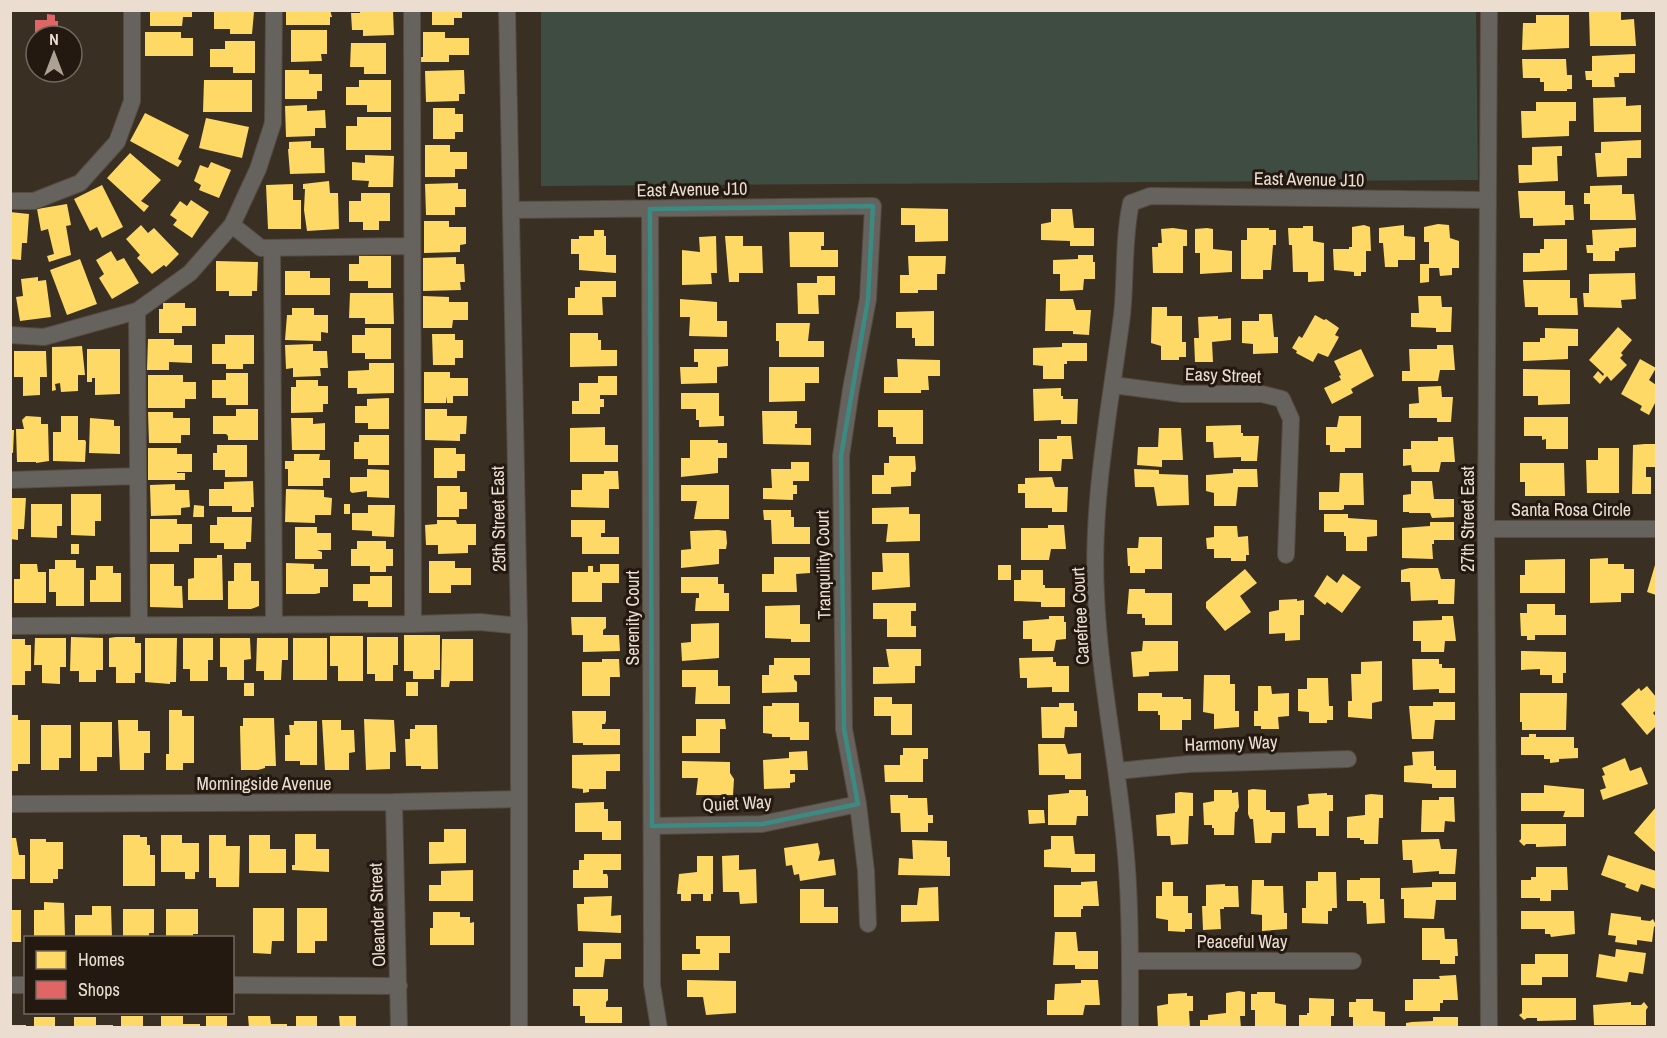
<svg xmlns="http://www.w3.org/2000/svg" width="1667" height="1038" font-family="'Archivo Narrow',sans-serif">
<style>
.green{fill:#3f4c41}
.homes{fill:#ffd966}
.shops{fill:#e06666}
.lines{fill:none;stroke-linecap:round;stroke-linejoin:round}
.street-casing{stroke:#554b41;stroke-width:18}
.street{stroke:#66625e;stroke-width:16}
.marked{fill:none;stroke:#3b8b82;stroke-width:4.5;stroke-linejoin:round}
.labels{text-anchor:middle;dominant-baseline:central;stroke-width:6;stroke-linejoin:round;paint-order:stroke}
.street-label{font-size:18px;fill:#ebded1;stroke:#231910}
</style>
<rect width="100%" height="100%" fill="#3a2f23"/>
<path class="green" d="M541,11H1476L1478,180L541,186Z"/>
<path class="homes" d="M150,10H192V17H183L182,26H150Z
M286,10H330L332,17H330V25H286Z
M360,10H393L394,35L363,36V30H352L351,13H360Z
M432,10H462V18H454V25H432Z
M1589,11H1621V20L1634,19L1636,46H1590Z
M214,12H254L252,34H230V29H214Z
M1536,15H1569V48L1522,50L1523,23H1536Z
M291,30H327V54H321L322,61L291,62Z
M145,32H181V38H193V56H145Z
M423,32H445V38H469V55H449V62H420V57H423Z
M225,41H255V73H233V67H210V49H225Z
M351,43H386V74H364V67H350Z
M1635,54V73H1619V77H1614L1615,87H1592V80H1586L1585,71H1592V56Z
M1522,59H1566L1567,75H1572V89H1567V91H1544V82H1540V78H1523Z
M285,70H309V74H322V91H317V99H285Z
M464,70L465,94H459V101L426,102L425,71Z
M204,80H252V112H203Z
M359,80H391V112H367V105H346V87H359Z
M1626,97V106L1641,105V132H1594L1593,98Z
M1536,102H1576V121H1569V136L1522,138L1521,111H1536Z
M307,105V111L325,110L326,128H315V136L286,137L285,106Z
M433,108H455V114H463V132H455V139H433Z
M145,113L189,135L178,159L182,161L178,167L130,141Z
M357,117H391V150H346V126H357Z
M206,118L249,127L242,158L199,148Z
M1641,140V158H1627V176L1597,177L1595,153H1601V142Z
M311,141V148H324L325,173L290,174L288,149H289V142Z
M425,145H450V152H467V169H455V177H425Z
M1562,146V156H1557L1558,181L1519,183L1518,165H1532V147Z
M130,153L161,180L141,201L149,206L144,212L107,178Z
M365,155L394,156L393,187H368L369,181L352,180V162L365,163Z
M211,162L231,170L219,198L199,190L201,185L194,181L200,165L208,168Z
M329,181L330,193H338L339,229L307,231L304,210L305,189H303V184Z
M458,183V189H466V207H455V215H426L425,184Z
M293,184V200H301V229H268L266,185Z
M102,185L123,227L102,238L97,227L90,231L74,199Z
M1622,185V194H1634L1636,220H1590V204H1584V193H1590V186Z
M1518,191H1565V205H1573L1574,220H1565V225L1533,226V218H1520Z
M361,193H390V221H379V230H363V222H349V201H361Z
M191,200L209,212L192,238L173,225L177,220L170,215L180,201L187,206Z
M67,204L71,225L66,226L71,255L49,262L47,256L54,254L48,229L41,231L37,209Z
M901,208L948,209V241L915,242V225H901Z
M1051,209H1072L1074,228H1094V246H1070V241L1041,240V224L1051,222Z
M10,212L29,214L27,243H22L21,260L10,259Z
M424,221H449V227H466V244L460,245V252L424,253Z
M1438,224L1449,225L1450,238L1459,241V268H1452V275L1440,276L1439,268H1429V282L1420,283V264H1429V242H1424V227Z
M141,225L148,233L154,228L179,254L166,267L164,265L152,274L137,258L140,255L126,239Z
M1364,225L1370,227L1371,251H1366V272H1361V276H1354V272L1334,270L1333,249H1349V247H1352V227Z
M1404,225V236L1415,237V260H1398V267H1385L1383,243H1379V228Z
M1303,226H1313V241L1324,243V281L1308,282V272H1293L1292,245H1289L1288,228H1303Z
M1173,228L1187,230V246H1183V273H1153L1152,247H1158V243H1162L1161,229Z
M1207,228L1213,229V249L1232,251V272L1200,274V253H1195V229Z
M1247,228H1269V230H1276V245H1273L1271,270H1263V279H1241V240H1247Z
M1636,228V247L1619,248V251H1615V261H1593V253H1587L1586,245H1593L1592,230Z
M594,230H604V236H606V255H616V273L579,270V254H571V239H579V236H594Z
M789,232H824V246H821V250H838V267H790Z
M716,236L717,273H711L712,284L682,285V250L700,252L699,237Z
M725,236H743V246H762L763,273H739V282H729Z
M1544,239H1567V270L1523,272V253H1540V249H1544Z
M111,251L117,261L124,258L139,283L112,299L99,278L104,274L96,260Z
M1078,255H1093V262H1095V279H1084L1083,290L1060,291V274H1053V260L1078,259Z
M359,256H391V288H368V281H349V264H359Z
M908,256H946L945,274H937V290H918V293H900V275H909Z
M456,257V264H464L465,282H460L461,290L423,291V258Z
M80,259L97,304L67,315L50,270Z
M216,261L258,262L257,291H252V296H229V291H216Z
M285,271H310V278H330V295H285Z
M1635,273L1636,299L1621,300L1622,308L1584,307L1583,293H1589V274Z
M817,276H835V295H818L819,314H798L797,283H817Z
M38,277V281L46,280L51,317L20,321L16,297L23,296L21,279Z
M1523,280H1570V298H1577L1578,315H1538V307H1525Z
M580,281H616V297H602L603,315H568V298H575V287H580Z
M350,293H393L394,324H365V318H349Z
M423,296L449,297V302H468V320H453L452,328H423Z
M1418,296H1441L1442,307H1452L1451,332H1436V328L1411,327V313H1419Z
M680,299L717,302V321H727V337L689,336L690,317H680Z
M1046,299H1073L1076,310H1091L1089,335L1073,334V331H1045Z
M163,303H185V308H196V326H182V333H159V309H163Z
M1152,307H1167V316H1182V342H1186V357H1179V360H1161V346L1151,343Z
M292,308H314V315H328V333L321,332V341L285,340L287,315H292Z
M934,311V346H915V338H912V328H896V312Z
M1259,314H1272L1274,337H1278V353L1253,354V344L1242,343V321H1259Z
M1315,315L1324,320L1326,319L1339,328L1335,335L1339,337L1328,357L1318,353L1313,362L1296,353L1297,351L1292,348L1299,336L1302,338Z
M1218,316V319L1231,318V340L1212,342L1213,362H1195L1194,338H1199L1198,317Z
M776,323H810L808,341H824V357H779V341H776Z
M1618,327L1632,340L1621,353L1623,355L1620,358L1627,365L1611,381L1607,376L1600,384L1593,377L1598,371L1603,376L1604,374L1589,360Z
M365,328H391V359H365V353H352V335H365Z
M1545,328L1578,329V346H1568V359L1523,361V342H1540V338H1545Z
M570,333H598V340H601V350H617V366L570,367Z
M432,334H455V340H463V358H455V365H433Z
M225,335H254V364H243V369H226V364H212V344H225Z
M148,339H174V345H192V363L169,362V370H147Z
M1062,343H1087V361H1067V364H1064V379H1043V366L1033,365V348L1062,347Z
M313,344V351H327L328,368H320L321,376L293,377V368L286,369L285,345Z
M1437,345H1453L1455,370H1440L1438,381H1402V371H1410L1409,349H1437Z
M82,346L85,375H78V391L61,392L60,383L55,384L56,390L52,391V347Z
M87,349H120V394L95,395V378H92V382H87Z
M694,349H728V366L717,367V383L681,384L680,367H698V362H694Z
M1361,349L1374,376L1351,389L1353,393L1332,404L1324,388L1341,380L1339,376L1341,375L1334,361Z
M14,351H46L47,377H40V395L23,396V377H14Z
M897,359L940,360V376H928L929,390H921V393H884V377H898Z
M1640,359L1656,368L1649,380L1656,385V401L1649,415L1640,410L1642,406L1621,394Z
M369,363H394V393L357,394V388H348V371L369,370Z
M769,367H819V383H805V401L769,402Z
M1523,369L1570,370V404L1538,405V396H1523Z
M424,372H450V378H468V396H453V403H447V396L446,403H424Z
M226,373H248V405H226V398H212V380H226Z
M148,375H183V382H196V399H185V408H148Z
M598,376H617V395H600V399H604V407H600V414H572V401H579V383H598Z
M296,380H318V386H328V404H323V412L291,413V387H296Z
M1441,386L1442,397H1453L1451,422H1437V418H1409V404L1419,403L1418,387Z
M1061,388V396H1063V399H1078L1077,424H1061V420L1034,421L1033,389Z
M681,393H719V416H724V426L699,427V420H696V409H681Z
M389,398V429H368V423H355V406H367V399Z
M236,409H258V440H228V436L226,434H213V416H236Z
M425,409H447V416H467L466,434H460V441L425,440Z
M878,410H923V444H896V437H893V427H878Z
M762,411H797V424H795V428H811V445L763,444Z
M148,412H173V418H190V435H181V443H149Z
M26,416L41,417V424H48L49,461L36,463V462H17L16,429H24L22,420Z
M61,416H78V440H85L86,442L85,462L53,461V432H61Z
M1339,416H1361V448H1345V452H1330V445H1326V427H1337Z
M1524,417H1568V449H1546V439L1542,440V436H1524Z
M90,418L114,420V426H120V454L89,453Z
M291,418H313V424L325,423V450H292Z
M1241,425V433H1243V436H1259L1257,461H1241V457L1214,458L1213,442H1206V426Z
M605,427V445H618V462H570V428Z
M1159,428H1181L1183,460H1162V467L1137,465L1138,447H1158Z
M10,430H14L13,453L10,452Z
M359,435H389V465H368V459H354V442H359Z
M1057,436H1071L1073,459H1062L1061,471H1039V439H1057Z
M1438,437H1453L1455,462H1441L1439,472H1412L1411,465L1403,466V449H1411V441H1438Z
M690,440H718V443H727V458H718V473L681,477V458H690Z
M1645,444H1656V467H1646V477H1651V494H1632L1633,445Z
M217,445H247V477H225V470H213V453H217Z
M148,448H177V454H192V472H177V473H185V480H148Z
M434,448H456V454H465V471H457V478H434Z
M1598,448H1619V493H1587L1586,460H1598Z
M294,454H320L319,460H330V478H323V486H288V469H285V461H294Z
M889,456H915L916,469L915,472H911V486L891,487V494H872V475H884V463H889Z
M791,462H809V481H793V485H797V494H793V500L763,499V488H772L771,469H791Z
M1520,463H1564L1565,496H1525V482H1520Z
M367,469L389,470V498L367,497V491L352,493L350,491V477H367Z
M1134,469L1159,470V474L1188,475L1189,505L1157,506L1154,487H1135Z
M1233,469H1257L1258,487H1238L1236,506H1214V493L1206,491V475L1233,473Z
M604,471H618L619,489H609V508L571,507V490H582V474H604Z
M1340,473H1363L1364,505H1344V509L1342,510H1319V492H1339Z
M1052,477L1055,487H1068L1067,512H1052V508H1025V493H1018V484H1025V478Z
M253,481L254,507H251V512H232V506H209V489H224V482Z
M1411,481H1432L1434,499H1454V517L1432,518L1430,513H1409V512H1403V495L1411,494Z
M175,484V490H189L190,507L181,508V515L151,516L150,485Z
M681,485H729V519H694L697,501H681Z
M437,486H460V492H467V509H459V517H437Z
M286,489L324,490V497L332,498L331,515H315V523L285,522Z
M71,494H101V521H95V536L71,535Z
M10,498H26L24,529H18V540L10,539Z
M31,504H62V526H57V538L31,537Z
M344,504H350V514H344Z
M194,505L204,506V517H193Z
M368,505H395L394,537L372,536V531L352,530V513H368Z
M909,507V514H920V541L886,542L888,524H872V508Z
M763,510H791V517H794V527H810V544H772L771,520H764Z
M1324,514H1348V518L1377,520V536L1367,537V551H1346V536H1344V532H1324Z
M217,517H252L251,542H246V549H224V543H210V525H217Z
M150,519H177V524H192V544H179V552H150Z
M437,520H456L457,524H476V545H468V553L438,554V545H426L425,525L437,524Z
M571,520H605V533H601V537H619V554H582V537H571Z
M1430,522H1454V540H1434V544H1432L1433,559L1402,558V528L1430,526Z
M1048,525H1064L1066,549H1051L1049,560H1021V528H1048Z
M1214,526H1237L1238,537L1248,536L1249,555H1246V561H1231V558H1214V549H1207L1206,538L1214,537Z
M295,527H317V533H331V550H317L322,552V559H295Z
M718,530L726,531L727,543L726,549H719V564L681,568V550L691,549L690,531Z
M1139,537H1162V569H1145V573H1130V566H1128L1127,548H1138Z
M357,541H386V549H393V566H386V572H370V566H351V549H357Z
M71,544H79V554H71Z
M882,553H909L910,587L872,590V572H883Z
M217,555H222L223,600H188V579L194,578V558H217Z
M774,557H810V573L796,574L797,592H762V574H774Z
M1608,558V564H1624V569H1634V593H1621V602L1590,603V559Z
M1565,559V593H1520V575H1525V560Z
M55,560H76V568H84V606H56V592H49V569H55Z
M429,561H455V568H471V585H451V593H429Z
M234,563H251V581H259V606L251,609H228V581H234Z
M286,563L314,564V569H328V587H320V593L315,594H286Z
M20,564H37L38,572H46V603H14V579H20Z
M150,564H174V586H182L183,608L150,607Z
M600,564H619V583H602V602H572V572H588V566H593V572H600Z
M998,565H1011V580H998Z
M1655,565L1656,566V595L1647,592Z
M96,566H113V573H121V602H90V580H96Z
M1410,568H1438L1441,579H1455L1454,604H1438V600L1411,601L1410,582H1401V570Z
M1245,569L1257,583L1240,596L1251,612L1225,631L1206,608V602Z
M1021,570H1043V585H1045V588H1065V607H1041V602L1014,601V580H1021Z
M1343,574L1361,587L1342,613L1327,602L1325,605L1314,596L1327,575L1337,583Z
M370,576H392V607H368V601H353V584H370Z
M681,577H718V584H724V593H729V611H695L696,598H699V593H681Z
M1129,589H1145V593H1172V625H1145V618H1142V614H1127Z
M1297,599V601L1304,600V615H1300V640L1285,641V633L1269,634V612L1279,610V600Z
M873,603H916V611H911V626H916V637H887V619H873Z
M1527,604H1555V615H1566V635H1535V640H1527V636H1521L1520,613H1527Z
M800,605V624H810V642H791V639L765,638V606Z
M1049,616H1064V622H1066V639L1056,640L1054,651H1032V639H1023V621L1049,619Z
M1442,616H1453L1456,641H1445L1444,652H1421V641H1413V621L1442,620Z
M571,617H606V628L603,630V635H619L620,651L583,652V635H572Z
M719,623V658L682,661L681,643L691,642V624Z
M404,635H440V670H434V679H413V671H404Z
M330,636H363V681H338V666H330Z
M71,637L103,638V670H96V682H79V671H70Z
M116,637H135V643H141V673H135V683H116V667H109V638Z
M367,637H398V665H393V681H375V674H367Z
M35,638H66V667H60V684L42,683V665H34Z
M145,638H177L176,682H170V684L145,682Z
M183,638H213V660H208V681H190V669H183Z
M220,638H250L251,659L244,660V680H227V667H220Z
M257,638H288V660H282L281,680H264V671H256Z
M293,638H327V680H293Z
M10,639H25V645H31V671H25V685H10Z
M442,639H473V681H450L449,687H441Z
M1143,641H1178V671L1149,672V676L1133,677L1131,652L1142,651Z
M886,649H921V666H915V683L873,684V667H889Z
M1521,651L1566,652V673H1563V683H1552V675H1540V669L1521,670Z
M1053,657V662H1056V666H1069V692H1052V687L1027,688V678H1020L1019,658Z
M774,658H810V675H794V679L797,682V692L762,693V675H769V665H774Z
M602,659H619L620,677H610V696H582V662H602Z
M1412,659H1439V664H1442V668H1455V693H1439V689L1413,690Z
M1382,661V701L1372,703V719L1348,717V701H1352L1351,674H1361V662Z
M682,670H718V686H730V704H695L696,687H682Z
M1204,675H1230V684H1235V711H1239V727L1214,729V714L1203,712Z
M1307,678H1328L1329,706H1333V720H1327V723H1309V712L1298,711V689H1307Z
M406,682H418V696H406Z
M244,683H254V696H244Z
M1258,686H1271L1272,694L1289,693V716L1278,717L1279,729H1261V726H1254V711H1258Z
M1647,686L1656,697V710L1653,713L1656,717V726L1647,735L1621,704L1639,688L1641,691Z
M1138,693H1162V697H1183V699H1191V720H1182V730H1160V715H1158V711H1138Z
M1520,693H1567L1566,730H1522V722H1520Z
M874,697H892V704H912V735H891V716H874Z
M1433,702H1455V720H1435L1433,739H1412L1409,706H1433Z
M772,703H799V722H809V740H790V737H772V734L763,733V706H772Z
M1059,703H1074V711H1077V727H1065L1064,738H1042L1041,707H1059Z
M169,710H182V716H194V763H183V770H166V754H169Z
M572,711H606V721L605,724H602V729H620V745H583V743H573Z
M10,715H18V720H30V764H18V771H10Z
M243,718H274L276,766H265V768L258,770H241L240,726H243Z
M364,719L394,720L396,752H390V769L366,770Z
M696,719H725L726,729H720V753H682V736H696Z
M118,720H138V731H150V753H144V770H120Z
M322,720H341V730H354L355,752L349,753V770H325Z
M294,721H317V765H300V761H285V735H290L289,725H294Z
M80,722H112V757H97V771H80Z
M41,725H71V758H59V770H41Z
M415,725H437L438,769H421V766H406L405,739H410V729H415Z
M1529,734H1536V737H1574V748H1578V758L1559,759V762L1550,763V759H1544V755H1521V737H1529Z
M1038,744H1065L1068,754L1081,753V779H1065V775H1039Z
M903,748H928V759H923V782H885L884,765H900V755H903Z
M807,751L808,770H790V774H795V782L790,783V788L764,789L763,760L789,758V752Z
M1434,751V766H1436V770H1456V788H1432V784L1404,782V766L1413,765L1412,752Z
M620,754V771H606V789H589V792L583,793V789L572,788V755Z
M1625,758L1630,771L1641,767L1648,784L1603,800L1600,790L1606,788L1602,776L1605,775L1602,768Z
M682,761L730,762V773L734,779L733,795H696L698,778H682Z
M1544,785L1584,789V817H1563L1565,811H1521V793H1544Z
M1253,789L1266,790V810H1270V812H1285V833H1272L1271,843H1255L1253,819H1250L1248,814V790Z
M1069,790H1086V796H1088V816H1077L1076,825H1048V795L1069,793Z
M1214,790H1232V793L1238,792L1239,807L1237,812H1235L1234,835H1214V828H1212V825H1204L1203,803L1214,801Z
M1180,792L1193,793V816H1189L1188,844L1171,845L1170,836H1157L1156,815L1175,813V793Z
M1327,793V795H1333V811H1329V836H1316V828H1298L1297,806L1309,804L1308,794Z
M1371,794L1383,795V818H1379L1378,844H1364V840H1360V838H1347V817L1365,815V795Z
M890,795H908V798H927L928,815H933V823H928V832H901L900,813H891Z
M1439,797H1454L1455,822L1445,821L1444,832H1421L1422,800H1439Z
M604,802V809H608V821H621V840H602V832H575V803Z
M1656,807V853L1634,833Z
M1028,810H1044L1045,823L1029,824Z
M1521,824H1566V846L1536,847V844H1526L1524,846L1519,841L1521,839Z
M444,829H466V863L429,864V842H444Z
M295,834H316V849H329V872L292,870V865H295Z
M123,835H140V837H147V845H150V855H155V886H123Z
M161,835H182V843H199V872H195V879H185V872H161Z
M209,835H226V846H240L239,887H216V878H209Z
M249,835H270V849H286V873H249Z
M1051,836H1073L1075,854H1095V872H1071V868L1044,867V850L1051,849Z
M10,838H16L19,855H25V879H10Z
M30,839H46V842H63V869H58V879H53V883H30Z
M1439,839L1441,849H1457L1455,874H1439V871L1413,873L1412,860H1403L1402,840Z
M912,840L947,841V857H950V876L898,875L899,858L913,859Z
M818,843L820,853L818,861L834,859L836,875L800,881L799,874L794,875L792,865L786,866L784,848Z
M584,854H621V870H603V874H607L608,877V888H573V870H579V860H584Z
M739,855V870L756,869L757,903L740,904L739,892H723L722,856Z
M1608,855L1656,871V889L1641,884L1638,892L1625,887L1626,884L1601,875Z
M697,856H713V894H711V901H703V894H691V901H681V894H677L679,874L697,872Z
M1536,867H1567L1568,890H1551V901H1540V898H1521V880H1531V877H1536Z
M473,870V901H429V885H441V871Z
M1318,872H1336L1337,908H1332V911H1328V924L1302,923V908H1306V881H1318Z
M1360,878H1380V899H1384L1385,923L1367,924L1366,903H1363V901H1347V880H1360Z
M1252,880H1264V886H1283L1284,913H1287V929L1262,931V915L1251,914Z
M1097,881L1099,906H1083V909H1081V917H1054V885H1081V882Z
M1162,882H1173V896H1188V913H1192V929H1185V932L1168,931V920L1156,918V896H1162Z
M1432,882H1456V900H1436L1434,919L1404,918V899H1401V888L1432,887Z
M1225,884V886H1238L1239,907H1224V909H1220L1221,929L1203,930L1202,906H1206V885Z
M938,887L939,921L901,922V905H917L919,888Z
M800,889H824V907H838V923H800Z
M612,896L611,916L621,915V933L578,931L577,904H584V897Z
M44,902L64,903L65,938H34V910H44Z
M92,906H111L112,938H75V915H92Z
M253,908H284V941H272L271,954L253,953Z
M297,908H327V941H315V953H297Z
M123,909H154V933H149V938H123Z
M166,909H198V934H193V938H166Z
M10,910H21V942H10Z
M1521,911H1574L1575,934L1551,937L1550,934H1545V929H1521Z
M433,912H460V917H470V923L474,922V945H430V928H433Z
M1611,913L1641,917V920L1650,921L1653,919L1656,925L1654,927L1652,942L1637,940V945L1615,942L1616,936L1608,935Z
M1422,928H1444L1445,939H1457L1458,956H1455V964H1440V960H1422Z
M1055,932H1076L1078,951H1098V969H1075V965H1053Z
M696,936H730V953H719V970H682V954H700V949H696Z
M583,943H621V959H605L603,977H575V967H583Z
M1616,949L1646,953L1643,974L1629,972L1627,982L1596,977L1599,954L1615,957Z
M1535,954H1568V977H1542V985H1521V964H1535Z
M1456,975L1458,1000H1443V1003H1440V1011H1405V1000H1413V979H1440L1439,976Z
M687,980L736,981V1013L706,1015L703,997H687Z
M1081,980H1098L1100,1005H1085L1083,1015H1047V1000H1054L1055,984L1081,983Z
M573,989H608V1000L606,1002V1007H622V1023H585V1016H580V1006H573Z
M1239,991L1245,992V1016H1240L1241,1028H1200V1020H1208V1015L1226,1013V993Z
M1257,992H1275V1003L1286,1005V1026L1255,1027V1010H1251V994H1257Z
M1187,993V996H1193V1011H1189L1190,1028H1158L1157,1006L1168,1004V994Z
M1309,998L1334,999V1016H1331V1028H1299V1015H1307V1013H1309Z
M1522,998H1576V1020L1537,1021V1018H1527L1524,1020L1519,1015L1522,1013Z
M1356,999H1373V1011L1385,1012V1028H1353V1017H1349V1002H1356Z
M1631,1002V1005H1641L1644,1002L1648,1007L1646,1010V1025H1594L1593,1005Z
M121,1016H143V1028H121Z
M161,1016H183V1024H200V1028H161Z
M206,1016H227V1028H206Z
M248,1016H270L271,1024H287V1028H249Z
M296,1016H317V1028H296Z
M339,1016H356V1028H340Z
M34,1017H55V1028H34Z
M74,1017H96V1025H113V1028H74Z
M1433,1017H1458V1028H1406V1023L1412,1022L1433,1021Z
M10,1025H26V1028H10Z"/>
<path class="shops" d="M47,14L55,15V21H58V36H35V20H47Z"/>
<g class="lines">
<g class="street-casing">
<path id="street" d="M412,10L413,624
M507,10L519,626V1028
M1489,10L1486,529L1489,1028
M10,201H34L80,183L117,142L132,101V10
M650,209L652,985L659,1028
M511,210L873,206L868,299L851,389L841,456L844,729L858,804L866,871L868,924
M232,225L261,248L412,246
M272,248L274,625
M137,311L139,625
M10,335L44,337L137,311L190,273L232,225L258,169L273,123L274,10
M1113,385L1182,394H1262L1282,399L1291,419L1286,555
M10,480L138,476
M1486,529H1656
M10,626L413,624L480,622L519,626
M1117,771L1189,764L1348,759
M394,802L399,1028
M10,804L394,802L518,799
M652,826L762,824L858,804
M1130,961H1353
M10,985H26
M232,985L399,986
M1130,1028C1130,975 1131,922 1127,869C1121,777 1100,687 1096,595C1091,501 1110,408 1122,315C1126,278 1123,239 1131,203L1150,196L1488,200"/>
</g>
<use href="#street" class="street"/>
</g>
<path class="marked" d="M873,206L868,299L841,456L844,729L858,804L762,824L652,826L650,209Z"/>
<g class="labels">
<g class="street-label">
<text transform="translate(1309 179) rotate(1)">East Avenue J10</text>
<text transform="translate(692 189) rotate(-1)">East Avenue J10</text>
<text transform="translate(1223 375) rotate(2)">Easy Street</text>
<text x="1571" y="509">Santa Rosa Circle</text>
<text transform="translate(498 519) rotate(-91)">25th Street East</text>
<text transform="translate(1467 519) rotate(-90)">27th Street East</text>
<text transform="translate(823 565) rotate(-91)">Tranquility Court</text>
<text transform="translate(1080 616) rotate(-93)">Carefree Court</text>
<text transform="translate(632 618) rotate(-90)">Serenity Court</text>
<text transform="translate(1231 743) rotate(-2)">Harmony Way</text>
<text x="264" y="783">Morningside Avenue</text>
<text transform="translate(737 803) rotate(-3)">Quiet Way</text>
<text transform="translate(377 915) rotate(-92)">Oleander Street</text>
<text x="1242" y="941">Peaceful Way</text>
</g>
</g>
<rect width="1667" height="1038" fill="none" stroke="#ebded1" stroke-width="24"/>
<rect x="24" y="936" width="210" height="78" fill="#231910" stroke="#73685d" stroke-width="1.5"/>
<rect x="36" y="951" width="30" height="18" fill="#ffd966" stroke="#73685d" stroke-width="1.5"/>
<text x="78" y="966" font-size="18" fill="#ebded1">Homes</text>
<rect x="36" y="981" width="30" height="18" fill="#e06666" stroke="#73685d" stroke-width="1.5"/>
<text x="78" y="996" font-size="18" fill="#ebded1">Shops</text>
<g transform="translate(54 54)"><circle r="28" fill="#231910" stroke="#73685d" stroke-width="1.5"/>
<path d="M0-4.5L10 22L0 15L-10 22Z" fill="#ada194"/>
<text y="-9" font-size="16" font-weight="bold" text-anchor="middle" fill="#ebded1">N</text>
</g>
</svg>
